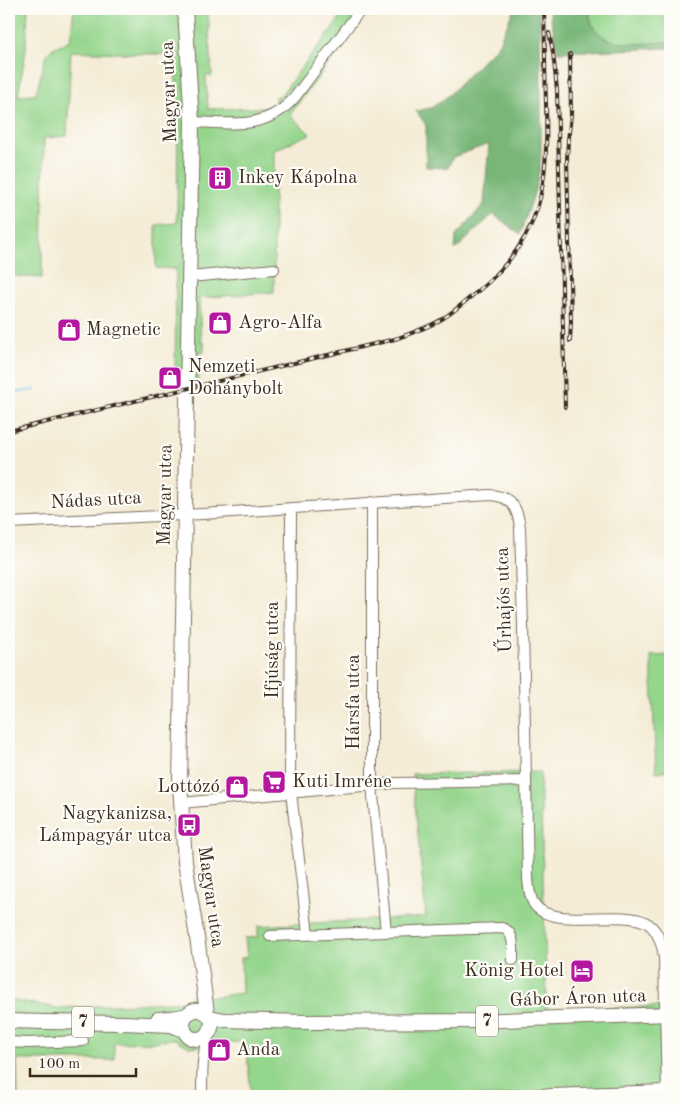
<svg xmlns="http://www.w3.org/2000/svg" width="679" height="1105" font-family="'Old Standard TT',serif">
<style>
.green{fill:#95d68d;stroke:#688056}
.forest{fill:#78b778;stroke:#5a704b}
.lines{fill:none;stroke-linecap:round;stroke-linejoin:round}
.stream{stroke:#75bbec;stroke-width:2}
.minor-casing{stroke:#7c6e5e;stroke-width:12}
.major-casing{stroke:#7c6e5e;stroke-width:16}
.minor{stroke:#fff;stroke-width:10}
.major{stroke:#fff;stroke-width:14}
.rail-casing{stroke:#3b2a1e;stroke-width:4}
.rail{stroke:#fdfcf7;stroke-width:2;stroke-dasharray:5.5;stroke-linecap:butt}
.labels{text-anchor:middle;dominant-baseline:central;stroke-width:4.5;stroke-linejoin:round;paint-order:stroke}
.shield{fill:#fdfcf7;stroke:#75695f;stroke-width:1}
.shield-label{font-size:18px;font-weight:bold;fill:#3b2a1e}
.street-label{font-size:19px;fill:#3b2a1e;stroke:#fdfcf7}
.poi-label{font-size:19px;fill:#3b2a1e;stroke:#fdfcf7;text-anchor:start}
</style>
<rect width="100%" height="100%" fill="#fdfcf7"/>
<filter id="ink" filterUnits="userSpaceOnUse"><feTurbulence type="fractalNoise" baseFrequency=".02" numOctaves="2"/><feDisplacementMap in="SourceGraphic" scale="10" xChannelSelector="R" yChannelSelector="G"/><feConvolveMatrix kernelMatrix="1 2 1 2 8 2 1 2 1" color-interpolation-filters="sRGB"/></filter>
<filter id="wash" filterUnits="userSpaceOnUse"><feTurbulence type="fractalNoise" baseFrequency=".0096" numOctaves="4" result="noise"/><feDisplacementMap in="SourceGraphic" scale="20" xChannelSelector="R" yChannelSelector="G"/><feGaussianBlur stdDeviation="1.12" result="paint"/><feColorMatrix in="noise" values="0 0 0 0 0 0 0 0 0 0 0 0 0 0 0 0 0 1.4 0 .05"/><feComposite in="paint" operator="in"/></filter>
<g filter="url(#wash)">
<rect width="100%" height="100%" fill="#f4ecd6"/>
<path class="green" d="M9,9H28L26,49L18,96L36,93L46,56L53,48L70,40L74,9H208L212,76H206L208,109L260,108L269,107L275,104V97L280,96L347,9H438L430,11L381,12L371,18L366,15L290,114L310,134L274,150V292L199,298L201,342H204V352L199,353V380L162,386L175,376L176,269L156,268V225L177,223L178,105L174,55L71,51L67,136L44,138L42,278L9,276Z
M590,9H670V42C646,43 604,51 592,24C590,19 589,14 590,9Z
M670,655V771L656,772L651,656Z
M540,772L547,1011L670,1006V1096H272L271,1094L251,1095L246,1041L189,1047L175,1039L164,1040L155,1042L114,1043V1060H17L18,1096H9V1000L58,1008L188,1001L191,995L213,997L242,993L241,958L247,957L245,938L258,937V926L426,917L412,774Z"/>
<path class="forest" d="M514,9H539L541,70V152C540,181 530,207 520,234L493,214L455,250L456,236L484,204L489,144L453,157L448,168L426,167V125L416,111L431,108L448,96L498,45Z
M549,9H590C589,14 590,19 592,24C604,51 646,43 670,42V48L558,52Z"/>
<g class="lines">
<path class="stream" d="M9,393L35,390"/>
</g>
</g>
<g filter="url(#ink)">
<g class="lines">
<g class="minor-casing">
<path id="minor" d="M192,122C232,123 266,131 295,97L361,9
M190,277L274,269
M372,502V785L386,932
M9,523L203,514L490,495C511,496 518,508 520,528L523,625L528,879C529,887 529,897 534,904C551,930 619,909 645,922C657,927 663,946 664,958L667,1096
M290,793L291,508
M291,793L308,934
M181,803L395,783L526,781
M270,936L502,928C515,931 513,949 513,960
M9,1042L27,1043L83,1041
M202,1096C202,1076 202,1054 208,1034
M493,1096L667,1090"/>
</g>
<g class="major-casing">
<path id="major" d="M185,9L192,122L180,784L185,862L198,944L207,1013
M210,1017L225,1020L307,1022L474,1021L670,1014
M158,1019C166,1018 179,1018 186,1015C190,1013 191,1010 196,1010C206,1009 214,1018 211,1028C210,1032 208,1035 204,1037C189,1045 178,1028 186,1015
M9,1021L45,1022L122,1023L171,1025L184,1030"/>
</g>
<use href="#minor" class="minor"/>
<use href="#major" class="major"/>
<g class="rail-casing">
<path id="rail" d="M549,33L553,52L557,90L565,407
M570,341L571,322L567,159L568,140L571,116L570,54
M9,431L395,339C409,334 424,329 437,322C452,314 464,302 477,292C544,237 548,185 546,104C545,72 545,41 544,9"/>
</g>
<use href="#rail" class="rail"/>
</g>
</g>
<defs>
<g id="building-square" transform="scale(1.25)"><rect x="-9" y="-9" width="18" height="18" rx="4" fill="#b5179e" stroke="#fdfcf7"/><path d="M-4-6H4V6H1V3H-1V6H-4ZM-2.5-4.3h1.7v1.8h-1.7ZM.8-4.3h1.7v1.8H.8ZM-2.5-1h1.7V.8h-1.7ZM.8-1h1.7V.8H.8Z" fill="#fff"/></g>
<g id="shop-square" transform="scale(1.25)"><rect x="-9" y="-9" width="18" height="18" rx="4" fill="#b5179e" stroke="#fdfcf7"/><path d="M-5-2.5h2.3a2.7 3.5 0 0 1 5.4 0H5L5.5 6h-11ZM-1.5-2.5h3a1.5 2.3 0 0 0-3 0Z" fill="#fff"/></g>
<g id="supermarket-square" transform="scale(1.25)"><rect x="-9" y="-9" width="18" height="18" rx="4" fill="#b5179e" stroke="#fdfcf7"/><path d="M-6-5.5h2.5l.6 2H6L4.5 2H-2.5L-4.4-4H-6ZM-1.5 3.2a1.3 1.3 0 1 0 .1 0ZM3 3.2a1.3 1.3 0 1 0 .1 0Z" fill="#fff"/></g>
<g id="bus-square" transform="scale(1.25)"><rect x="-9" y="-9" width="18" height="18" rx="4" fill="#b5179e" stroke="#fdfcf7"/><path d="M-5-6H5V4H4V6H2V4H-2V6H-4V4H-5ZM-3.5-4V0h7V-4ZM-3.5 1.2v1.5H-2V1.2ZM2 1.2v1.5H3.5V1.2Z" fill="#fff"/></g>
<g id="hotel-square" transform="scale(1.25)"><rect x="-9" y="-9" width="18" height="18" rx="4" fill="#b5179e" stroke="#fdfcf7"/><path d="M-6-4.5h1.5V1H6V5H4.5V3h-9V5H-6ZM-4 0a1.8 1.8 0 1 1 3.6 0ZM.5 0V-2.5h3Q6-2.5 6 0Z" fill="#fff"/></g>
</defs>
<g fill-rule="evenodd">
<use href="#building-square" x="220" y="178"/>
<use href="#shop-square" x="220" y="323"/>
<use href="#shop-square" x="69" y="330"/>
<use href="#shop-square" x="170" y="378"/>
<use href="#supermarket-square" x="274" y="782"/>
<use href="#shop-square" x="237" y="787"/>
<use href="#bus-square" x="189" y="825"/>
<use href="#hotel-square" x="582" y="971"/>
<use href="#shop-square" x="219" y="1050"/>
</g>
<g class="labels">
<g class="shield">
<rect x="476" y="1005.5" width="22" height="31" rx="4"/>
<rect x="72" y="1006.5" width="22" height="31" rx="4"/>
</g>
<g class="shield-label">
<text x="487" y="1021">7</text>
<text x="83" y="1022">7</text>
</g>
<g class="street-label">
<text transform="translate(170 92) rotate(-92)">Magyar utca</text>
<text transform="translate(166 495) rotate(-89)">Magyar utca</text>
<text transform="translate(96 501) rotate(-3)">Nádas utca</text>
<text transform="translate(505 600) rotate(-92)">Űrhajós utca</text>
<text transform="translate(273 650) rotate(-90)">Ifjúság utca</text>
<text transform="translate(354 702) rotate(-90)">Hársfa utca</text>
<text transform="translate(210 897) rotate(82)">Magyar utca</text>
<text transform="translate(578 999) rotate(-2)">Gábor Áron utca</text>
</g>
<g class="poi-label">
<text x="238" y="178">Inkey Kápolna</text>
<text x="238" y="323">Agro-Alfa</text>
<text x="86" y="330">Magnetic</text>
<text x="188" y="367">Nemzeti<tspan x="188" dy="22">Dohánybolt</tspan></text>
<text x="292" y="782">Kuti Imréne</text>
<text x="220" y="787" text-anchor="end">Lottózó</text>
<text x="172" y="814" text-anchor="end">Nagykanizsa,<tspan x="172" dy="22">Lámpagyár utca</tspan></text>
<text x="564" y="971" text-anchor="end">König Hotel</text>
<text x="236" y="1050">Anda</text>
</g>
</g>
<rect width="679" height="1105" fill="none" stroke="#fdfcf7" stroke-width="30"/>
<path d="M30 1068v8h106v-8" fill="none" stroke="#3b2a1e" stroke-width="2.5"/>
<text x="38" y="1068" font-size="15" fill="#3b2a1e" stroke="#fdfcf7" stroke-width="4" paint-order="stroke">100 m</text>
</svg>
